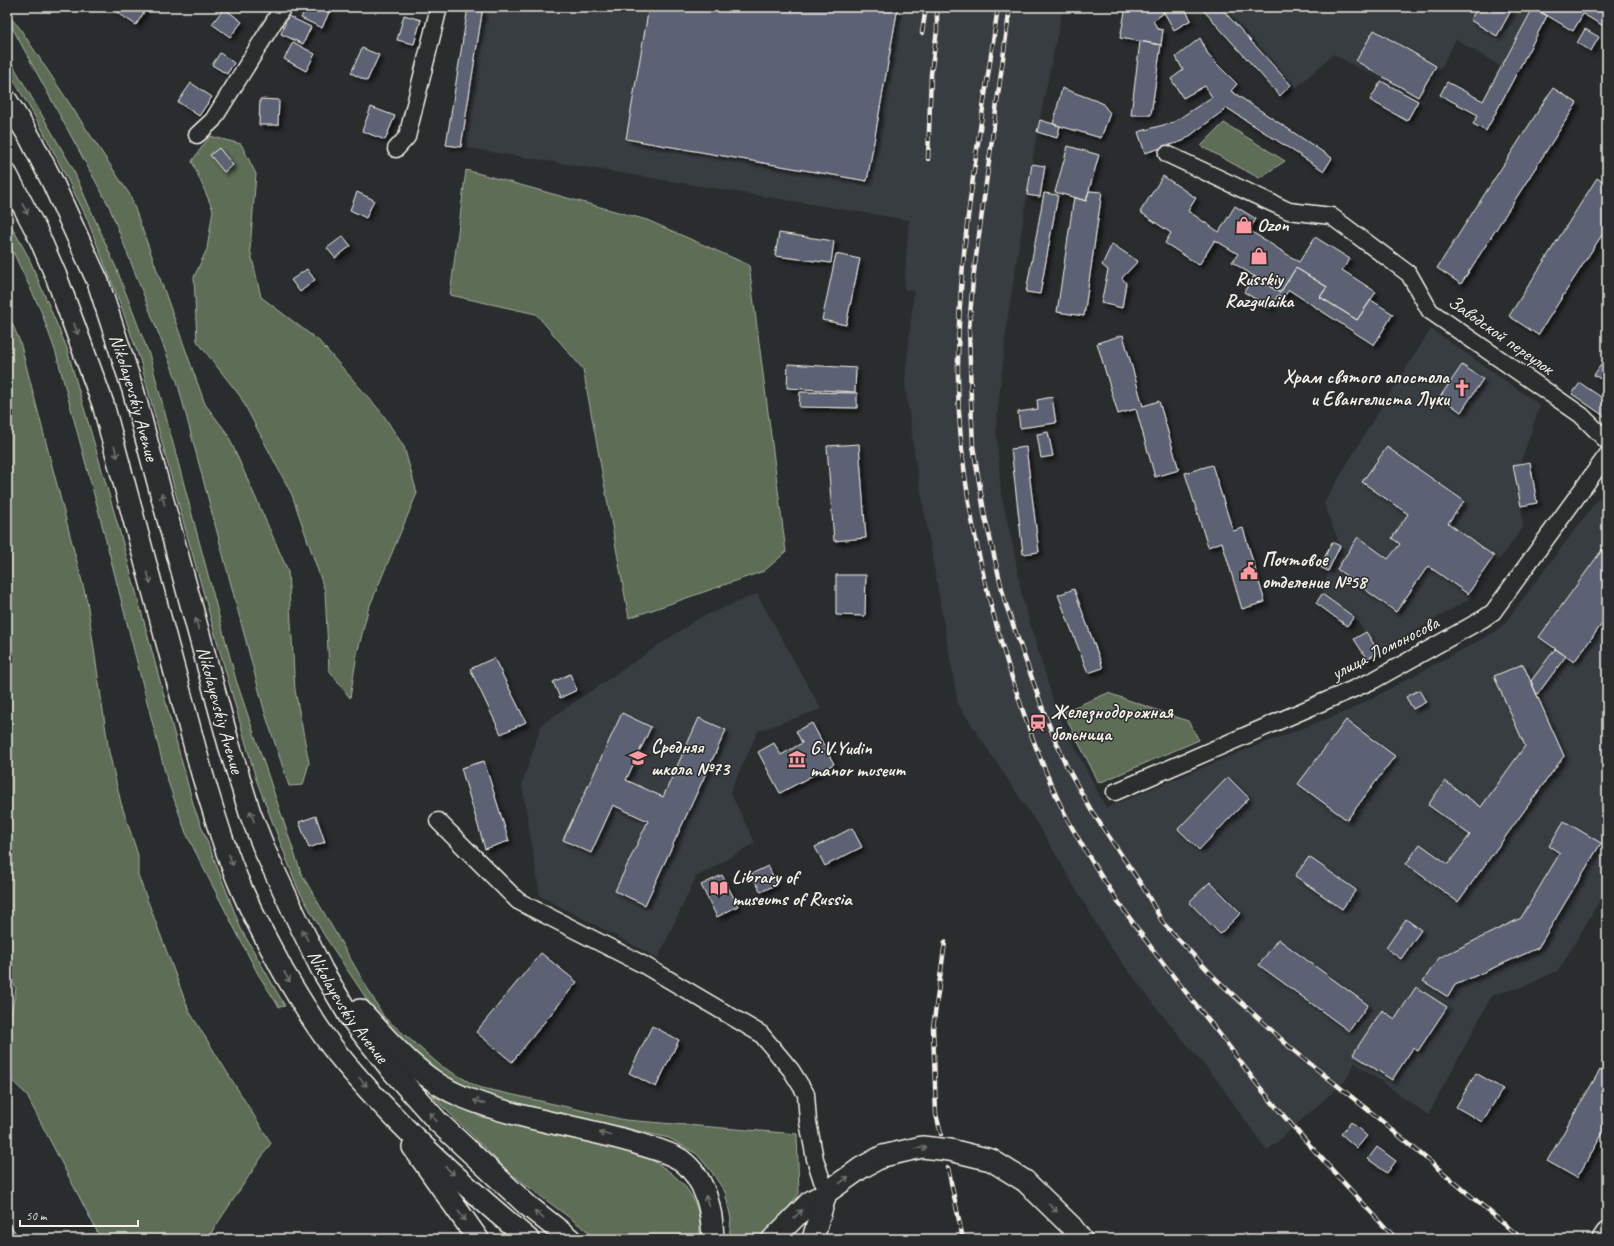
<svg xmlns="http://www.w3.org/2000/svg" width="1614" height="1246" font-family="Caveat,sans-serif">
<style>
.built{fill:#393d43}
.green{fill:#5d6d56;stroke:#a8af9f}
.building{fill:#5b6273;stroke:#f4f1e8;filter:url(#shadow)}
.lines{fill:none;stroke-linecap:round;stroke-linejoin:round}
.minor-casing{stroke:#f4f1e8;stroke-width:19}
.major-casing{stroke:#f4f1e8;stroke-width:24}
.minor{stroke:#2a2d2e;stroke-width:16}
.major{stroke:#2a2d2e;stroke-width:21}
.rail-casing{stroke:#f4f1e8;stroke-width:4.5}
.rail{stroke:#2a2d2e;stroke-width:3;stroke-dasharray:9;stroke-linecap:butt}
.major-bridge-casing{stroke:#f4f1e8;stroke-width:24;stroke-linecap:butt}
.major-bridge{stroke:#2a2d2e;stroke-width:21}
.oneway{stroke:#71726f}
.labels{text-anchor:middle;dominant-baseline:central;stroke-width:3;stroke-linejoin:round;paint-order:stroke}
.poi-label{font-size:19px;font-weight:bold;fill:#f4f1e8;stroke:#2a2d2e;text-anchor:start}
.street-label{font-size:19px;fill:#f4f1e8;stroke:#2a2d2e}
</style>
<defs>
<filter id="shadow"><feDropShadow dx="3.5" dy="3.5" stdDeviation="2" flood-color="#0009"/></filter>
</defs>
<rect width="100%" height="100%" fill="#2a2d2e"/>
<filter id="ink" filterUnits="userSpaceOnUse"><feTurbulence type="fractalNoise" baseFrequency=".025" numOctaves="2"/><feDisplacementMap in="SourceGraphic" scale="8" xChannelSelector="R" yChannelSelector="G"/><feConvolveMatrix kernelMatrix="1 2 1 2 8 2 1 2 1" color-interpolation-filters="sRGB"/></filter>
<g filter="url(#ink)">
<path class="built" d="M483,7H1063L1037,132L1007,322L996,427L1001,494L1013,546L1023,601L1056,710L1106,808L1238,753L1350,710L1495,632L1505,623L1607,487V888L1559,970L1525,986L1492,995L1428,1115L1355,1063L1345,1081L1267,1151L1217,1080L1160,1012L1108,944L1045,836L958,704L915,458L905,382L914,291L904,289L909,220L461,147Z
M1223,7H1533L1501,67L1456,39L1423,103L1333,54L1296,88Z
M1431,329L1540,405L1520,464L1514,465L1521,506L1523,527L1471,598L1379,652L1354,617L1322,594L1328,571L1340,546L1324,503L1375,417Z
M757,594L821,709L758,731L730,792L755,843L696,877L658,958L540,896L522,784L542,724L699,618Z"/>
<path class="green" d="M7,14L19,27L130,195L205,404L227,433L288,571L295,690L309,763L303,785L289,786L265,713L177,381L109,206L7,18Z
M7,55L72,167L117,270L150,357L236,680L301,873L384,1017L441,1066L478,1087L625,1120L797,1134L799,1193L785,1212L759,1239H729L731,1219L725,1192L711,1171L697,1154L669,1138L489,1097L446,1076L404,1043L376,1013L324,935L298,889L256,779L182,517L140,360L120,303L85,214L41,127L7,69Z
M1224,123L1285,161L1259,178L1201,146Z
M210,136L241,144L256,174L250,249L261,297L319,341L382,413L404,447L417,493L368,610L357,654L350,698L329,670L325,591L292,495L240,396L197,341L194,277L207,249L213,210L192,161Z
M466,170L647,220L749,265L786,552L764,571L629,618L583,369L536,314L450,295Z
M7,218L28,256L66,346L119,529L194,807L241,929L285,1006L279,1007L258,974L208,877L186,833L166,776L98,509L56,353L41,311L7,239Z
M7,311L20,342L87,601L109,752L121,803L138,855V875L189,1011L271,1143L207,1239H101L26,1094L7,1076V1036L16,988L7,973Z
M1108,693L1188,721L1199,740L1099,783L1063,712Z
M431,1095L482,1117L642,1155C677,1173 705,1196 699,1239H598L510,1173Z"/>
<path class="building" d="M117,7H144L146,9L136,25L115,11Z
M306,7H323L330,10L322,28L301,18Z
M468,7H483L461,147L446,145Z
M649,7H898L867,181L626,139Z
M1126,7H1161L1164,13L1153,21L1158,29L1163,30L1161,45L1120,38Z
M1161,7H1184L1191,20L1174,30Z
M1207,7H1220L1291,85L1280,96L1204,11Z
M1478,7H1513L1497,36L1470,20Z
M1533,7H1607V28L1583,14L1573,31Z
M224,8L242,22L230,37L212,24Z
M1533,8L1547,16L1486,131L1473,124L1478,115L1440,95L1447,82L1483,101Z
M404,15L421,20L414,44L397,40Z
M288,16L311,27L303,44L281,34Z
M1585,29L1599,37L1591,51L1577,43Z
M1374,30L1436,66L1418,97L1356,61Z
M1200,38L1209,56L1237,84L1231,91L1332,158L1324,171L1227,108L1183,141L1145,153L1138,132L1174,122L1212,97L1205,86L1183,98L1171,79L1183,70L1176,57Z
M1140,41L1161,45L1151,115H1131Z
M293,42L315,54L306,71L284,59Z
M362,48L379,55L367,81L351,73Z
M220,53L234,63L227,74L212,65Z
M1381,81L1418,101L1407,121L1370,100Z
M191,83L212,97L199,116L178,102Z
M1062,88L1102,103L1110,113L1101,138L1053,124Z
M1553,88L1577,103L1461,284L1437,268Z
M260,99L279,100L278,125H259Z
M371,107L395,116L385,140L362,131Z
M1040,120L1060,126L1057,138L1037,132Z
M1068,146L1099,155L1086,201L1055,192Z
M219,148L233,165L224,172L210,155Z
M1032,164L1045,166L1040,197L1027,195Z
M1163,176L1196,198L1188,211L1219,232L1235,206L1256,219L1249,230L1299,262L1315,237L1350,259L1342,270L1376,292L1357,320L1320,297L1327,287L1296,268L1280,293L1232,262L1238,254L1215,240L1199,265L1165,243L1171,233L1140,212Z
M1597,178L1607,185V227L1538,335L1509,316Z
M1089,191L1102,192L1084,316L1057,312L1074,197L1086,201Z
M357,192L374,200L366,218L350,210Z
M1044,193L1058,195L1040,294L1026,292Z
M779,233L834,241L831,263L775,256Z
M343,236L351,246L335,258L327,248Z
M1112,244L1138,261L1122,278L1126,283L1122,308L1101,303L1108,270L1102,265Z
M836,254L860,259L846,325L822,320Z
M1296,268L1327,287L1320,297L1357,320L1371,300L1393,314L1374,345L1289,290L1283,298L1278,295L1270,308L1244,292L1254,276L1280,293Z
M307,269L315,280L300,292L291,280Z
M1123,335L1143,406L1159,401L1179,470L1155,477L1136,409L1118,414L1097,343Z
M1607,356V383L1594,375Z
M788,364L856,368L855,392L787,388Z
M1462,365L1483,379L1461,412L1440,397Z
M1580,383L1607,401V418L1572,394Z
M800,392L857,393V408L799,407Z
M1052,397L1056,423L1020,428L1018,412L1038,409L1037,400Z
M1048,432L1053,456L1041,458L1037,434Z
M859,444L866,538L834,541L827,446Z
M1026,447L1039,552L1023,554L1011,449Z
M1387,447L1464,501L1448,523L1494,556L1468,594L1428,566L1396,612L1337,569L1358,537L1388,559L1400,544L1392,538L1408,514L1362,482Z
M1530,462L1537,503L1521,506L1513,465Z
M1212,465L1233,531L1243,528L1265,602L1242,609L1222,542L1208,547L1185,473Z
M1332,542L1340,546L1328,571L1320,567Z
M1607,543V617L1574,662L1539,637Z
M836,575H866L865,616L836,615Z
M1074,589L1103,668L1088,673L1058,595Z
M1322,594L1354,617L1347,626L1316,603Z
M1366,632L1379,652L1367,659L1354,639Z
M1555,649L1566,656L1537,695L1531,681Z
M494,658L526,722L501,734L470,669Z
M1523,664L1564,756L1458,902L1406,864L1420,844L1448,864L1470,835L1428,805L1445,781L1481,807L1525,746L1494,676Z
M570,674L577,690L560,698L553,682Z
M1419,690L1426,702L1413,709L1406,697Z
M622,713L651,727L626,780L663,797L699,718L726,730L645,905L615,891L648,821L613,805L591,853L563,840Z
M1346,720L1395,756L1347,820L1298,784Z
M812,723L834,764L780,793L758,752L774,743L781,755L802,743L796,731Z
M484,761L509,841L485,849L461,768Z
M1228,777L1249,798L1199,850L1178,829Z
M316,816L325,842L309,848L299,822Z
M1564,821L1601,843L1538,948L1455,985L1448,997L1423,981L1439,958L1521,918L1560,853L1549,846Z
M852,828L862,847L825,866L815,847Z
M1309,857L1356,890L1342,909L1295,876Z
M768,866L777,884L761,892L751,874Z
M722,875L738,906L717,917L701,885Z
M1210,882L1241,913L1220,934L1189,902Z
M1406,919L1421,930L1401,959L1386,948Z
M1278,939L1368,1005L1349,1031L1259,965Z
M541,953L577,982L512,1062L476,1032Z
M1416,987L1447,1007L1418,1051L1413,1048L1392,1080L1353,1054L1382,1010L1395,1019Z
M652,1026L679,1040L656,1087L629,1073Z
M1600,1070L1607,1074V1126L1577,1178L1547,1161Z
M1476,1073L1503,1089L1482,1122L1456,1107Z
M1351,1122L1367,1136L1357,1148L1341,1134Z
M1377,1147L1396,1161L1387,1173L1368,1159Z
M7,1221L20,1239H7Z"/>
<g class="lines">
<g class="minor-casing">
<path id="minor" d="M197,135L213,120L283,7
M396,149L407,137L439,7
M1167,154L1289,211L1331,216L1409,274L1430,311L1581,415L1607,441
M1115,792L1374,680L1483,619L1493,612L1607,455
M438,821L518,901L644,965L761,1034L791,1070L806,1094L808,1122L815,1159L826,1193"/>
</g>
<g class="major-casing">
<g id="major">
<path id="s1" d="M7,101L30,138L52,181L98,282L133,390L229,745L250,813L266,853L294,913L322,970L350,1017L390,1068L438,1122L527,1205L570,1239"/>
<path d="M7,175L37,232L56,276L103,404L201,770C213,810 225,852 242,890C254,918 269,944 283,971C299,998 316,1027 336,1052C392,1121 460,1182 528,1239"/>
<path d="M360,1010C391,1043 419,1079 463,1097C519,1120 581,1126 639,1144C652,1148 669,1152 681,1160C706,1179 712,1210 713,1239"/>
<path d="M413,1147L478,1239"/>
<path d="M1025,1181L1071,1226L1081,1239"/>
<path d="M773,1239L810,1202L826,1193"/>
<path d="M813,1239L826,1193L861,1168L883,1156"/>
<path d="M1603,1239L1607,1233"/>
</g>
</g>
<use href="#minor" class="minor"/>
<use href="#major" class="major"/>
<g class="rail-casing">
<path id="rail" d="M998,7C981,129 957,251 958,375C958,489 988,610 1025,717C1038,754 1052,790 1070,824C1110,897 1161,962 1213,1026C1232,1049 1248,1074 1267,1096C1308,1146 1353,1192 1396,1239
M1010,7L973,279L969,328L971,400L973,446L985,517L1005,602L1046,718L1067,767L1091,810L1143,887L1163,923L1217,980L1293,1050L1378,1118L1522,1239
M922,33L926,7
M928,159L931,74L937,30V7
M941,1134L936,1114L933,1028L945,942
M948,1168L963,1239"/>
</g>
<use href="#rail" class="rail"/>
<g class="major-bridge-casing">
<path id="major-bridge" d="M883,1156L922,1147L950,1150L991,1160L1025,1181"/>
</g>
<use href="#major-bridge" class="major-bridge"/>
</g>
<defs><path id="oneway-shaft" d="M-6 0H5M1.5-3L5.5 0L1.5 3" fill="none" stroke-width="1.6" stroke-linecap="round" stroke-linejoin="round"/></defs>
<g class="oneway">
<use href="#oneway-shaft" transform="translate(25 209) rotate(63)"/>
<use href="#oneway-shaft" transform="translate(76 329) rotate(70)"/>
<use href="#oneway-shaft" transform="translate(116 452) rotate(75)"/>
<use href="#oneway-shaft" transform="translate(163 499) rotate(-106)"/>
<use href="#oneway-shaft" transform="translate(149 578) rotate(75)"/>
<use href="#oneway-shaft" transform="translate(197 624) rotate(-105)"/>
<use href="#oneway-shaft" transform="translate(252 816) rotate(-110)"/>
<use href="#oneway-shaft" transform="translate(231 860) rotate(70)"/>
<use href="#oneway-shaft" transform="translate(305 935) rotate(-117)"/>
<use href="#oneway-shaft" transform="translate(287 977) rotate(61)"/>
<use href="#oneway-shaft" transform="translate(363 1082) rotate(48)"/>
<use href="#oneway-shaft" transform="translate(479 1102) rotate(-162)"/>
<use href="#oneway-shaft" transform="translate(433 1117) rotate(-131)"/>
<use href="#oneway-shaft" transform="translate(605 1134) rotate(-166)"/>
<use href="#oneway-shaft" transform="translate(921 1148) rotate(-5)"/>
<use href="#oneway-shaft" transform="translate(450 1171) rotate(43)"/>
<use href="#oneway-shaft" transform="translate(844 1180) rotate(-36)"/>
<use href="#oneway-shaft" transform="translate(707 1201) rotate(-106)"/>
<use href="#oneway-shaft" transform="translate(1053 1208) rotate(44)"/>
<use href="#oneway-shaft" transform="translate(798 1214) rotate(-45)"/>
<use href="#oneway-shaft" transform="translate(539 1215) rotate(-142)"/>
<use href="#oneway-shaft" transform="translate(462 1216) rotate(53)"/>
</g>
</g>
<defs>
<g id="shop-bare" transform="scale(1.38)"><path d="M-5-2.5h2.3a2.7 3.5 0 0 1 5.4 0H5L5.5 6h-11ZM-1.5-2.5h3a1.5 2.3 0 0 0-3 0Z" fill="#ff9aa2" stroke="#2a2d2e" stroke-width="2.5" paint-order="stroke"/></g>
<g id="church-bare" transform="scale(1.38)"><path d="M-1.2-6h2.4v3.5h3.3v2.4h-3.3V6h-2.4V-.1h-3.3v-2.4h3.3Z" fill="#ff9aa2" stroke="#2a2d2e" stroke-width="2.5" paint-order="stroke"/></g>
<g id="civic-bare" transform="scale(1.38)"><path d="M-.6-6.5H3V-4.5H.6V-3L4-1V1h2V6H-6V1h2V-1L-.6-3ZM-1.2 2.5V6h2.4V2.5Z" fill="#ff9aa2" stroke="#2a2d2e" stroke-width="2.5" paint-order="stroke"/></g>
<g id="station-bare" transform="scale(1.38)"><path d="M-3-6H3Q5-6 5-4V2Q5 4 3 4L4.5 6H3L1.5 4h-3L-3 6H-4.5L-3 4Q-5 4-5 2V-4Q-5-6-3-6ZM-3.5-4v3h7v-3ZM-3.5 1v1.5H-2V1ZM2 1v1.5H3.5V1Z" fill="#ff9aa2" stroke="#2a2d2e" stroke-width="2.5" paint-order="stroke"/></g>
<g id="school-bare" transform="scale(1.38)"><path d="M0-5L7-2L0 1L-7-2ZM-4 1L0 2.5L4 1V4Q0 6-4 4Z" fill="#ff9aa2" stroke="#2a2d2e" stroke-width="2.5" paint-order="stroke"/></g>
<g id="museum-bare" transform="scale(1.38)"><path d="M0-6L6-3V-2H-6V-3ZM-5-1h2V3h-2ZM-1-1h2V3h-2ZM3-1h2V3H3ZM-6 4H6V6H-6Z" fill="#ff9aa2" stroke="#2a2d2e" stroke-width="2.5" paint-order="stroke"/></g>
<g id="library-bare" transform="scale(1.38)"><path d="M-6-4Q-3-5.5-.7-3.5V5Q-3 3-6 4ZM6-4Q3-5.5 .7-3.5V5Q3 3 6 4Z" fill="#ff9aa2" stroke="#2a2d2e" stroke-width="2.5" paint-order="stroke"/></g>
</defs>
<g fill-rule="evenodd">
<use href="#shop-bare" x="1244" y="225"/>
<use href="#shop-bare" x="1259" y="256"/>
<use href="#church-bare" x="1462" y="388"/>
<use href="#civic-bare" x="1249" y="571"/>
<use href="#station-bare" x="1038" y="723"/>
<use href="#school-bare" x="638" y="758"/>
<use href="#museum-bare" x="797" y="759"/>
<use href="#library-bare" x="719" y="888"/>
</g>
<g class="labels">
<g class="poi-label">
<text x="1257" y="225">Ozon</text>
<text x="1259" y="279" text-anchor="middle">Russkiy<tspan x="1259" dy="22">Razgulaika</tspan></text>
<text x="1449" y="377" text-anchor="end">Храм святого апостола<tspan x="1449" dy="22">и Евангелиста Луки</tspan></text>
<text x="1262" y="560">Почтовое<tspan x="1262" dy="22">отделение №58</tspan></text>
<text x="1051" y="712">Железнодорожная<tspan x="1051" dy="22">больница</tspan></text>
<text x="651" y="747">Средняя<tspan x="651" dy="22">школа №73</tspan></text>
<text x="810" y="748">G.V.Yudin<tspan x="810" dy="22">manor museum</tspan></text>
<text x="732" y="877">Library of<tspan x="732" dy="22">museums of Russia</tspan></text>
</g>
<g class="street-label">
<text transform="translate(1501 335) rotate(35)">Заводской переулок</text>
<text stroke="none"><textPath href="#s1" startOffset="324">Nikolayevskiy Avenue</textPath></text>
<text transform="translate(1385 648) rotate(-27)">улица Ломоносова</text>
<text stroke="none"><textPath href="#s1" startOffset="648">Nikolayevskiy Avenue</textPath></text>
<text stroke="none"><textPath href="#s1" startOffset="973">Nikolayevskiy Avenue</textPath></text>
</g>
</g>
<rect width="1614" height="1246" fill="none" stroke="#2a2d2e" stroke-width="24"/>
<rect x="12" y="12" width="1590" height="1222" fill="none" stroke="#f4f1e8" stroke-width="1.5" filter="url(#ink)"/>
<path d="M20 1220v6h118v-6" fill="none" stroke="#f4f1e8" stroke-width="2"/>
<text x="26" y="1220" font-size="12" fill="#f4f1e8" stroke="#2a2d2e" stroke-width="3" paint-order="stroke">50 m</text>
</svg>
